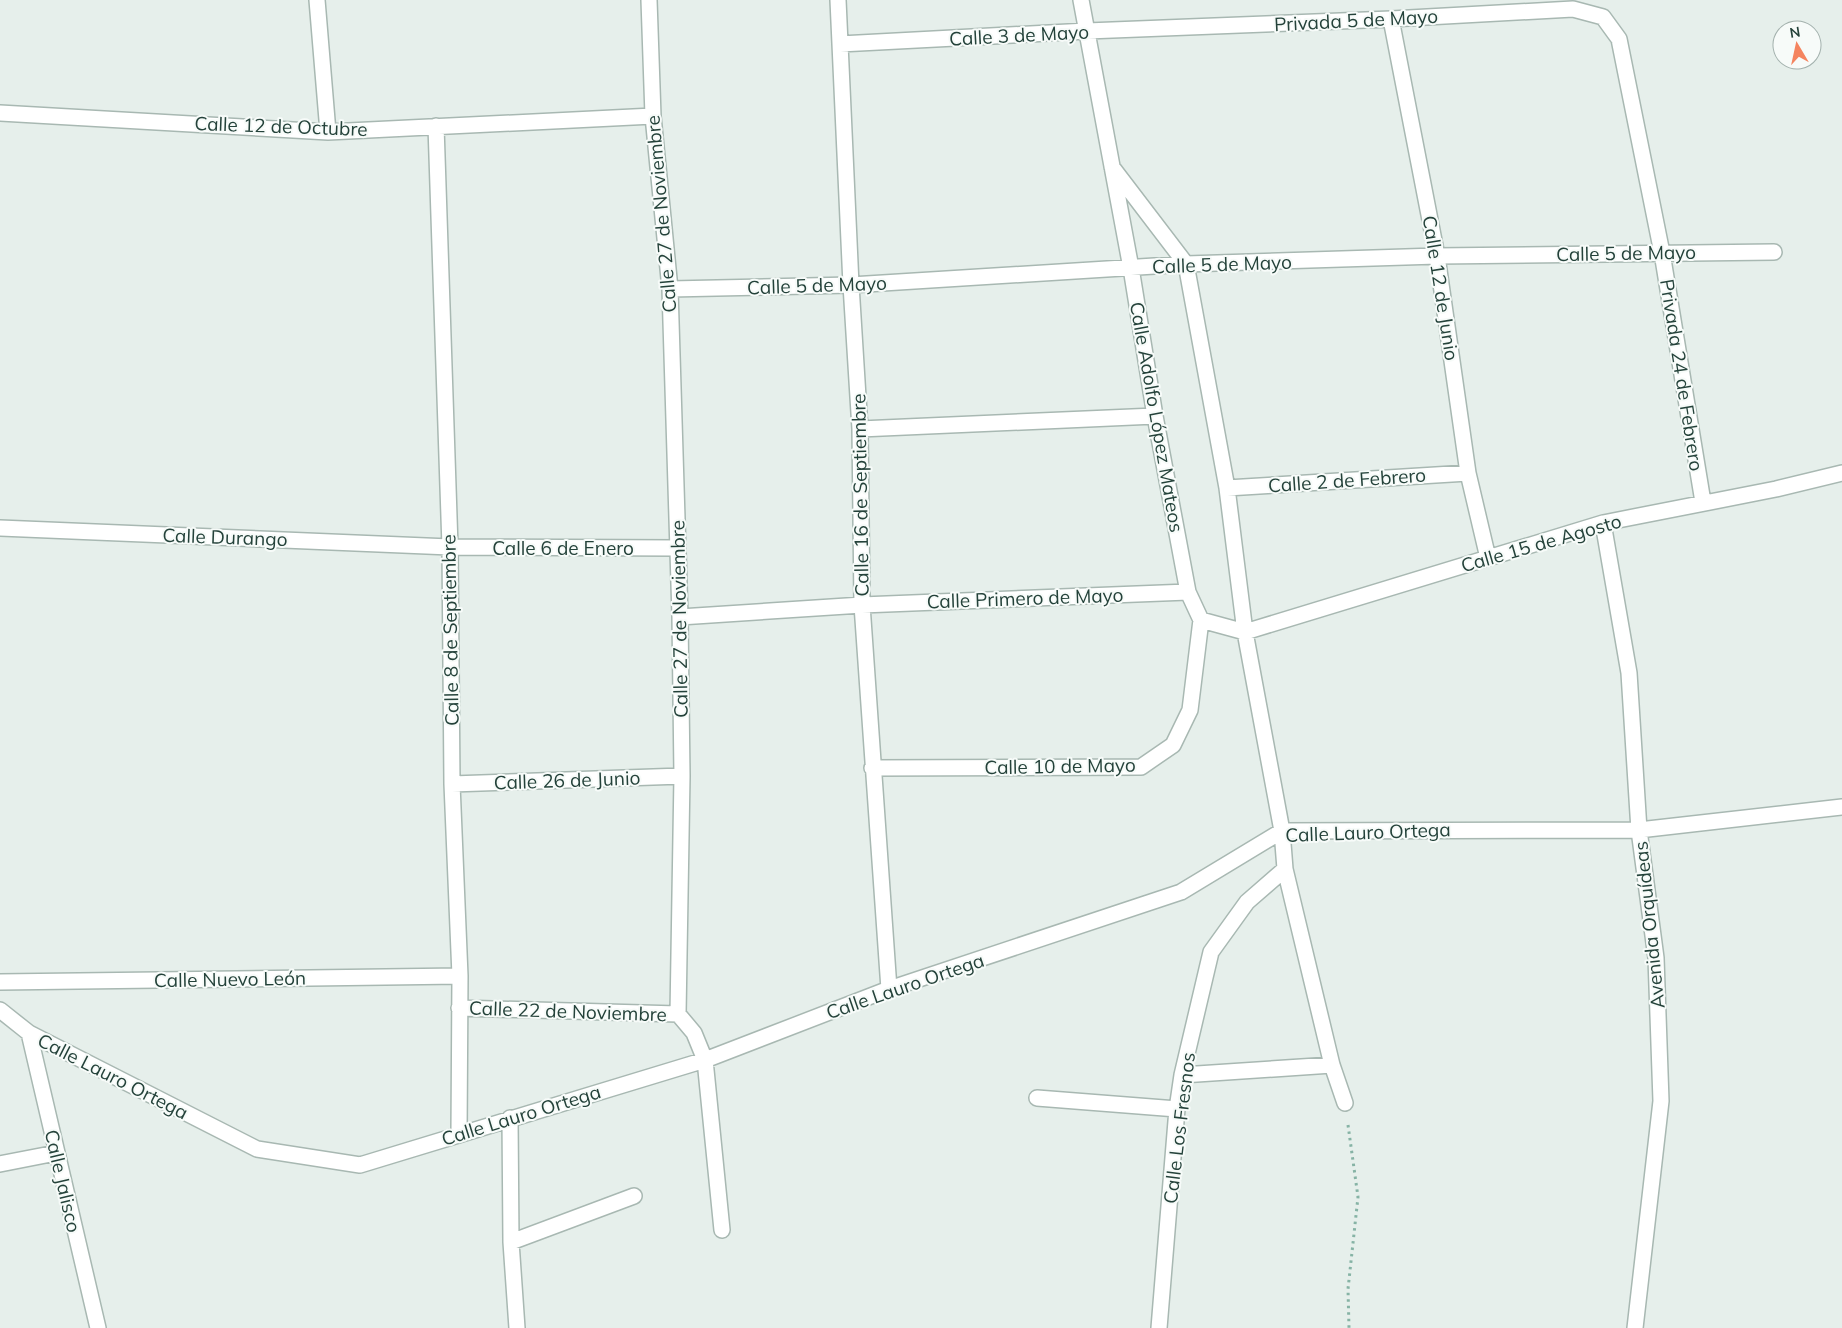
<svg xmlns="http://www.w3.org/2000/svg" width="1842" height="1328" font-family="Mulish,sans-serif">
<style>
.lines{fill:none;stroke-linecap:round;stroke-linejoin:round}
.minor-casing{stroke:#a8b8b2;stroke-width:18}
.path{stroke:#86b3a5;stroke-width:3;stroke-dasharray:2.5 4;stroke-linecap:butt}
.minor{stroke:#fff;stroke-width:15}
.labels{text-anchor:middle;dominant-baseline:central;stroke-width:4;stroke-linejoin:round;paint-order:stroke}
.street-label{font-size:19px;fill:#24423a;stroke:#f7fbf9}
</style>
<rect width="100%" height="100%" fill="#e6efeb"/>
<g class="lines">
<g class="minor-casing">
<path id="minor" d="M317,0L328,132
M649,0L653,116L670,289L680,617L682,776L678,1014L694,1033L705,1060L722,1230
M838,0L851,285L860,429L862,605L889,989
M1081,0L1131,268L1155,416L1188,592L1201,620L1245,632
M1391,19L1437,256L1468,473L1488,558
M840,44L1087,31L1391,19L1573,9L1603,17L1619,39L1662,253L1703,502
M0,113L328,132L653,116
M436,126L450,547L452,784L460,976L459,1134
M1112,167L1186,264L1227,488L1245,632L1282,831L1285,869L1332,1065L1345,1103
M670,289L851,285L1186,264L1437,256L1774,252
M860,429L1155,416
M1227,488L1468,473
M1603,523L1629,673L1639,830L1656,958L1661,1101L1635,1328
M0,528L450,547L677,548
M680,617L862,605L1188,592
M1245,632L1603,523L1776,489L1842,473
M872,768L1141,767L1173,745L1190,710L1201,620
M452,784L682,776
M0,982L460,976
M459,1008L678,1014
M0,1010L29,1033L257,1149L360,1165L705,1060L889,989L1181,892L1282,831L1639,830L1842,807
M29,1033L98,1328
M1182,1075L1332,1065
M1037,1098L1177,1109
M510,1118L511,1242L517,1328
M0,1164L56,1153
M511,1242L634,1196
M1159,1328L1177,1109L1182,1075L1211,952L1247,902L1285,869"/>
</g>
<path class="path" d="M1348,1125L1358,1197L1348,1289L1349,1328"/>
<use href="#minor" class="minor"/>
</g>
<g class="labels">
<g class="street-label">
<text transform="translate(1356 20) rotate(-3)">Privada 5 de Mayo</text>
<text transform="translate(1019 35) rotate(-3)">Calle 3 de Mayo</text>
<text transform="translate(281 126) rotate(2)">Calle 12 de Octubre</text>
<text transform="translate(661 214) rotate(-95)">Calle 27 de Noviembre</text>
<text transform="translate(1626 253) rotate(-1)">Calle 5 de Mayo</text>
<text transform="translate(1222 264) rotate(-2)">Calle 5 de Mayo</text>
<text transform="translate(817 285) rotate(-2)">Calle 5 de Mayo</text>
<text transform="translate(1441 288) rotate(81)">Calle 12 de Junio</text>
<text transform="translate(1682 375) rotate(81)">Privada 24 de Febrero</text>
<text transform="translate(1157 417) rotate(80)">Calle Adolfo López Mateos</text>
<text transform="translate(1347 480) rotate(-4)">Calle 2 de Febrero</text>
<text transform="translate(860 495) rotate(-91)">Calle 16 de Septiembre</text>
<text transform="translate(225 537) rotate(2)">Calle Durango</text>
<text transform="translate(1541 543) rotate(-16)">Calle 15 de Agosto</text>
<text x="563" y="548">Calle 6 de Enero</text>
<text transform="translate(1025 598) rotate(-2)">Calle Primero de Mayo</text>
<text transform="translate(679 619) rotate(-91)">Calle 27 de Noviembre</text>
<text transform="translate(450 630) rotate(-91)">Calle 8 de Septiembre</text>
<text transform="translate(1060 766) rotate(-1)">Calle 10 de Mayo</text>
<text transform="translate(567 780) rotate(-2)">Calle 26 de Junio</text>
<text transform="translate(1368 832) rotate(-2)">Calle Lauro Ortega</text>
<text transform="translate(1649 925) rotate(-96)">Avenida Orquídeas</text>
<text transform="translate(230 979) rotate(-1)">Calle Nuevo León</text>
<text transform="translate(905 986) rotate(-19)">Calle Lauro Ortega</text>
<text transform="translate(568 1011) rotate(2)">Calle 22 de Noviembre</text>
<text transform="translate(113 1076) rotate(27)">Calle Lauro Ortega</text>
<text transform="translate(521 1115) rotate(-17)">Calle Lauro Ortega</text>
<text transform="translate(1179 1128) rotate(-83)">Calle Los Fresnos</text>
<text transform="translate(63 1181) rotate(77)">Calle Jalisco</text>
</g>
</g>
<g transform="translate(1797 45) rotate(351)"><circle r="24" fill="#f7fbf9" stroke="#a3b1ad"/>
<path d="M0-4L9 19L0 12L-9 19Z" fill="#f4845f"/>
<text y="-8" font-size="14" font-weight="bold" text-anchor="middle" fill="#24423a">N</text>
</g>
</svg>
